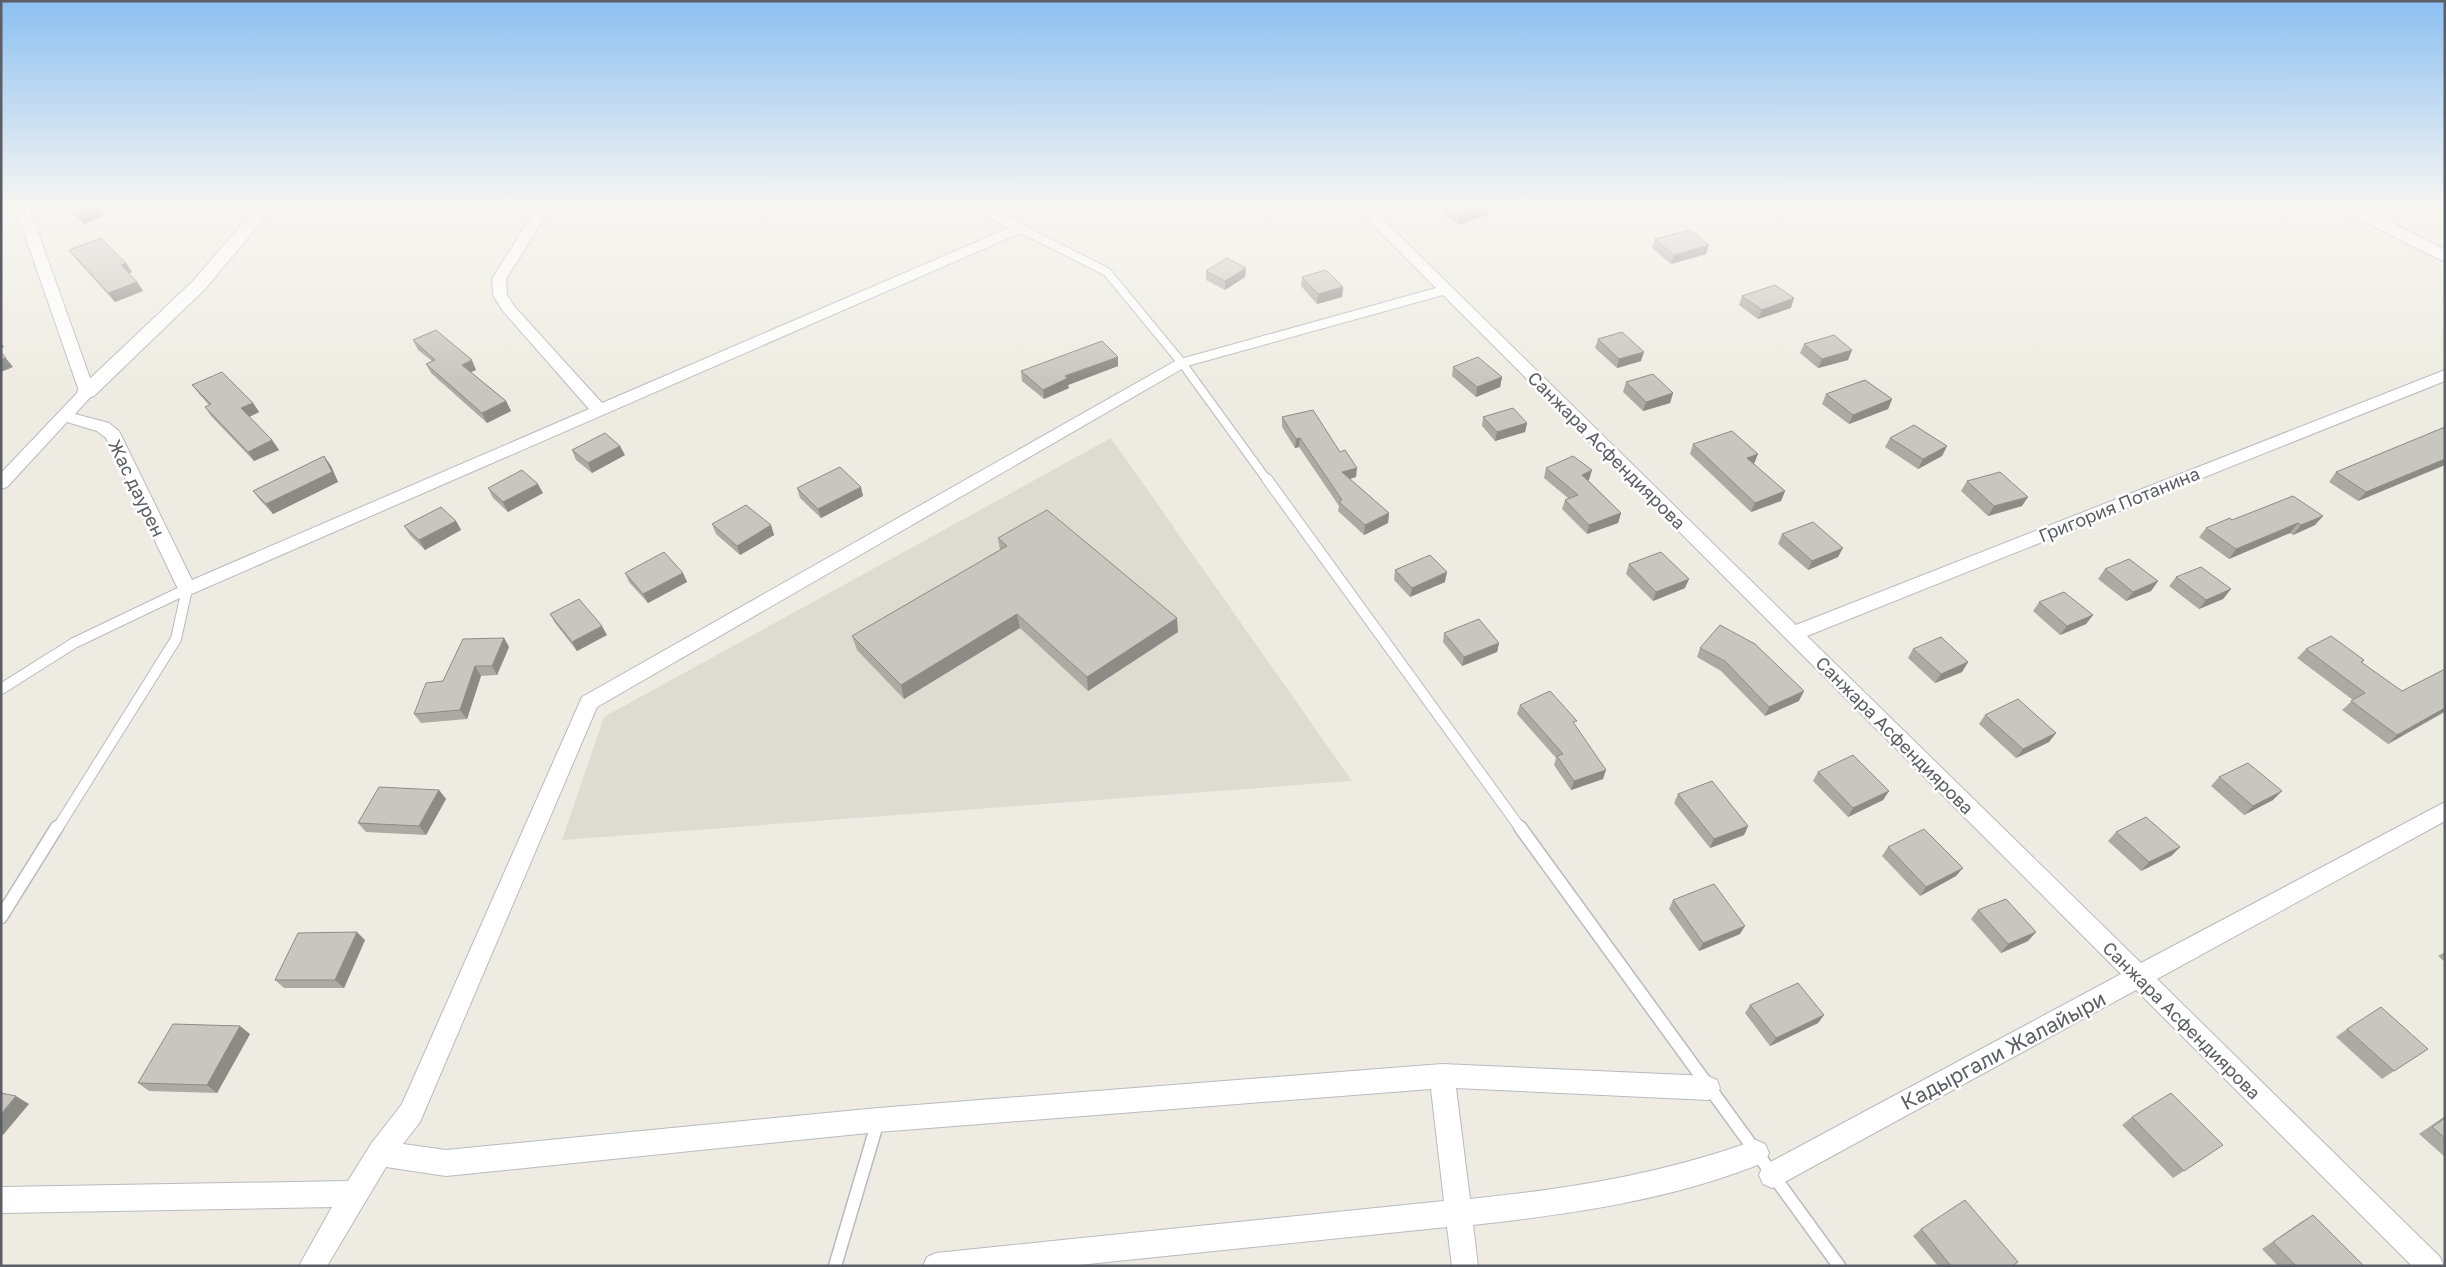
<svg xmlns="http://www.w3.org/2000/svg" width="2446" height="1267" font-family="'Golos Text',sans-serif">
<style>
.education{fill:#dedbd1}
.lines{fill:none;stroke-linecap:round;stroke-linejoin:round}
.service-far2-casing{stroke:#b8babf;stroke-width:10}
.service-far1-casing{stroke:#b8babf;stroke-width:12}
.service-casing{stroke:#b8babf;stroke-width:15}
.minor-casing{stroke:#b8babf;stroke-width:2}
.tertiary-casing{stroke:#b8babf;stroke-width:2}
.service-far2{stroke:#fff;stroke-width:8}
.service-far1{stroke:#fff;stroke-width:10}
.service{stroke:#fff;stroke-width:12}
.minor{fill:#fff;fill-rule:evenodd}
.tertiary{fill:#fff;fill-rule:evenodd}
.wall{fill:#adaaa4}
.shaded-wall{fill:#8d8b86}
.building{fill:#c9c6bf;stroke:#8d8b86}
.labels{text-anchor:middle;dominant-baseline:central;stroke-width:5;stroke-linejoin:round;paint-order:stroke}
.street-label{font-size:18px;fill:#5b5e64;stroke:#fff}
.near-street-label{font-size:21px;fill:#5b5e64;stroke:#fff}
</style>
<rect width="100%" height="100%" fill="#eeece2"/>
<path class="education" d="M1111,438L1352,781L562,840L604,717Z"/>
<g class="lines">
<g class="service-far2-casing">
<path id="service-far2" d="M1020,228L1107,272L1182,363L1267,480"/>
</g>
<g class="service-far1-casing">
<path id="service-far1" d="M1267,479L1521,829
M1,689L74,643L187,589
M57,829L176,639L187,589"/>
</g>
<g class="service-casing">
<path id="service" d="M1520,827L1839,1266
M1,917L57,827
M835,1266L878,1121"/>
</g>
<g class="minor-casing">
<path id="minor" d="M14,204H28L95,392L75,414L109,423L119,431L192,580L589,409L503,311L493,295L492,279L539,204H553L506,279L507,295L514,306L602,403L1009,228L965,204H982L1027,228L1025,231L187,596L181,594L178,589L106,438L97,431L67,422L7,487L1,489V473L79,391Z
M1352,204H1367L1796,625L2445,370V381L1807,636L2141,963L2445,802V821L2157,979L2440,1257L2444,1266H2412L2136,990L1781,1184L1772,1188L1763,1184L1759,1175L1763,1166L2121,974L1443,295L1187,366L597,707L420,1122L403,1144L446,1150L878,1108L1442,1064L1708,1076L1717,1080L1720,1088L1717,1096L1708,1100L1456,1088L1470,1199C1568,1189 1663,1174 1756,1140L1765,1144L1769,1153L1765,1162C1672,1200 1572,1214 1473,1225L1478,1266H1452L1447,1227L1069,1266H923L927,1257L936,1253L1444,1201L1431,1089L878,1132L446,1176L386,1167L327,1266H299L332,1207L1,1213V1187L348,1181L371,1144L402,1104L582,697L1177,360L1436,288Z"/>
</g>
<g class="tertiary-casing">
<path id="tertiary" d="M259,204H276L205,289L94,396L87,398L80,396L77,392L80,388L193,281Z
M2334,204H2355L2445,250V262L2336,208Z"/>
</g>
<use href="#service-far2" class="service-far2"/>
<use href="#service-far1" class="service-far1"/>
<use href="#service" class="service"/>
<use href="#minor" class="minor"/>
<use href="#tertiary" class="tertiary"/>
</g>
<path class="wall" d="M64,204H95L104,216L84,224Z
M1432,204H1485L1487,215L1458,225Z
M1655,239L1709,245L1706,254L1671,264L1652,248Z
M69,250L126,263L132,272L129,274L137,282L143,291L115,302L76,259Z
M1246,268L1245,277L1225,290L1206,280V271Z
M1302,277L1343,287L1342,297L1317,304L1301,286Z
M1742,296L1791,308L1758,319L1739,305Z
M1598,339L1641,361L1617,368L1595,348Z
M413,340L476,370L471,372L506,401L511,411L487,423L431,373L426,364L432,361L418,350Z
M1804,344L1852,350L1848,360L1818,368L1800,353Z
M1118,357V366L1068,385L1069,388L1044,399L1022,381L1021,371Z
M1453,367L1502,377L1500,387L1476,397L1452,376Z
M1626,382L1673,393L1670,403L1643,411L1623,392Z
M192,385L253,403L259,412L249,417L272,440L279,450L254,461L211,416L205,407L209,405L199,394Z
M1826,394L1892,399L1888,409L1849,424L1822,404Z
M1282,417L1356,477L1350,479L1389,513L1388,523L1364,535L1338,511L1339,506L1299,447L1295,448L1282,427Z
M1483,417L1527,423L1525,432L1495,441L1482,426Z
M2445,427V465L2358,501L2329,482L2336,472Z
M1890,438L1947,446L1942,456L1918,469L1885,447Z
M1693,444L1758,454L1753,464L1785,491L1781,501L1751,512L1690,454Z
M572,450L625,455L592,473L576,460Z
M324,456L331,466L338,482L273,514L260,500L253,491Z
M1546,468L1589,480H1588L1621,513L1618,523L1587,534L1562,509L1565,500L1568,498L1544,478Z
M1967,481L2022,506L1988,516L1961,491Z
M488,488L543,493L508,512L493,498Z
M797,488L863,496L821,518L800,498Z
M2323,516L2315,525L2293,535L2290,533L2229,559L2199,537L2206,528L2232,520Z
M456,521L461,530L425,550L410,535L404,526Z
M712,524L771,525L774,535L740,555L716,534Z
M1782,534L1838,557L1808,570L1778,544Z
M998,538L1178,632L1088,691L1020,628L904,699L857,650L852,636L1000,550Z
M1629,564L1685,588L1653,601L1626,574Z
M2105,569L2158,581L2151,591L2126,601L2098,579Z
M1395,570L1445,582L1410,597L1394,580Z
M625,573H683L687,582L648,603L629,582Z
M2176,577L2231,589L2223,599L2199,609L2169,586Z
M2039,602L2093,615L2086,624L2060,635L2033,611Z
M550,614L607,635L577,651L555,623Z
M1444,633L1499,643L1497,652L1462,666L1443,642Z
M504,638L509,647L497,675L481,676L467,719L421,723L414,714L443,681Z
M1700,648L1799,701L1765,716L1721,671L1697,657Z
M1913,649L1968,662L1962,672L1935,683L1908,658Z
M2306,649L2364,660L2362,663L2402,691L2445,669V712L2388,744L2342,710L2353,700L2297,658Z
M1520,705L1575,726L1603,779L1571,790L1554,765L1556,758L1517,714Z
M1985,715L2056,733L2049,742L2016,758L1979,724Z
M1818,772L1889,791L1883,800L1848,817L1813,781Z
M2219,777L2273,800L2244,815L2211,786Z
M439,790L446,799L426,835L366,832L358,823Z
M1678,794L1748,826L1744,835L1710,848L1674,803Z
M2116,832L2180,847L2171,856L2141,871L2108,841Z
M1888,847L1956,876L1920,896L1882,856Z
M1673,900L1740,934L1699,951L1669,909Z
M1978,910L2036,932L2028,941L2001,953L1971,919Z
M365,940L344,988H284L275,980Z
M2445,952V962L2438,956Z
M1750,1005L1824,1015L1818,1023L1770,1046L1745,1013Z
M2347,1029L2428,1049L2382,1079L2336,1037Z
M250,1034L217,1093L149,1091L138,1083Z
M2445,1116V1157L2419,1134Z
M2132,1117L2213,1152L2173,1178L2122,1125Z
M2313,1215L2364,1266H2278L2262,1249L2301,1222Z
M1921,1229L2012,1266H1938L1913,1236Z"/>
<path class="shaded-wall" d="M1488,206L1487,215L1458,225L1459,216Z
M98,207L104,216L84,224L78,215Z
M1709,245L1706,254L1671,264L1674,255Z
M126,263L132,272L127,274L121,265Z
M1246,268L1245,277L1225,290V281Z
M137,282L143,291L115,302L108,293Z
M1343,287L1342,297L1317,304L1318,294Z
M1794,298L1791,308L1758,319L1762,310Z
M1,343L4,347L1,348Z
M1852,350L1848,360L1818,368L1822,359Z
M1,352L13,367L1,372Z
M1644,352L1641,361L1617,368L1619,359Z
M1118,357V366L1068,385L1069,388L1044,399L1043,390L1065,376Z
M472,360L476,370L467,374L462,365Z
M1502,377L1500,387L1476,397L1477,387Z
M1673,393L1670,403L1643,411L1646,402Z
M1892,399L1888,409L1849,424L1853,415Z
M506,401L511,411L487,423L482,413Z
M253,403L259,412L247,418L241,408Z
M1527,423L1525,432L1495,441L1497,432Z
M1300,438L1299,447L1295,448L1296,439Z
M272,440L279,450L254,461L248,452Z
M620,446L625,455L592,473L588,463Z
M1947,446L1942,456L1918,469L1923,459Z
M1758,454L1754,464L1743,468L1747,458Z
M324,456L331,466L338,482L273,514L266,504Z
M2445,459V465L2358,501L2366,492Z
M1357,468L1356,477L1341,481L1342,472Z
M1592,470L1589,480L1580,484L1582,475Z
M538,484L543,493L508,512L503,502Z
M861,487L863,496L821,518L818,509Z
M1785,491L1781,501L1751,512L1755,503Z
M2028,497L2022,506L1988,516L1994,506Z
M1389,513L1388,523L1364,535L1365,525Z
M1621,513L1618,523L1587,534L1589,525Z
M2323,516L2315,525L2293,535L2301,525Z
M456,521L461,530L425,550L419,540Z
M2298,523L2290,533L2229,559L2236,549Z
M771,525L774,535L740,555L737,546Z
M1843,548L1838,557L1808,570L1812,561Z
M1447,572L1445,582L1410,597L1412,588Z
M683,573L687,582L648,603L643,594Z
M1689,579L1685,588L1653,601L1656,592Z
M2158,581L2151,591L2126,601L2133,592Z
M2231,589L2223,599L2199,609L2206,600Z
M1017,614L1020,628L904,699L901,685Z
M2093,615L2086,624L2060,635L2067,626Z
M1177,618L1178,632L1088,691L1087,677Z
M602,626L607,635L577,651L572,642Z
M504,638L509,647L497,675L492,666Z
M1499,643L1497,652L1462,666L1464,657Z
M1968,662L1962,672L1935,683L1941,674Z
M475,666L481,676L467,719L460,710Z
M1804,691L1799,701L1765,716L1769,707Z
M2445,708V711L2388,744L2397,735Z
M2056,733L2049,742L2016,758L2023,749Z
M1606,770L1603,779L1571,790L1574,781Z
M439,790L446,799L426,835L419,826Z
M1889,791L1883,800L1848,817L1853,808Z
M2282,791L2273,800L2244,815L2253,806Z
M1748,826L1744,835L1710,848L1714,839Z
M2180,847L2171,856L2141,871L2149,862Z
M1963,868L1956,876L1920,896L1926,887Z
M1745,926L1740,934L1699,951L1703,943Z
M357,932L365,940L344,988L335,980Z
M2036,932L2028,941L2001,953L2008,944Z
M1824,1015L1818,1023L1770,1046L1776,1038Z
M240,1026L250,1034L217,1093L207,1085Z
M16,1096L29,1104L3,1135L1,1134V1114Z"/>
<path class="building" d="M67,204H95L98,207L78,215Z
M1444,204H1485L1488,206L1459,216Z
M1690,230L1709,245L1674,255L1655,239Z
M101,238L126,263L121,265L137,282L108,293L69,250Z
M1227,258L1246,268L1225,281L1206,271Z
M1326,270L1343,287L1318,294L1302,277Z
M1775,285L1794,298L1762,310L1742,296Z
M436,330L472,360L462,365L506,401L482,413L426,364L435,360L413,340Z
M1622,332L1644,352L1619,359L1598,339Z
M1834,335L1852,350L1822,359L1804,344Z
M1102,341L1118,357L1065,376L1068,378L1043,390L1021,371Z
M1,352L6,358L1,359Z
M1478,357L1502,377L1477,387L1453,367Z
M222,372L253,403L241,408L272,440L248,452L205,407L211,404L192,385Z
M1653,374L1673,393L1646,402L1626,382Z
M1865,380L1892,399L1853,415L1826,394Z
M1513,408L1527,423L1497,432L1483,417Z
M1313,410L1340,452L1345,450L1357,468L1342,472L1389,513L1365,525L1339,502L1342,500L1300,438L1296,439L1282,417Z
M1914,425L1947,446L1923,459L1890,438Z
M2445,427V459L2366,492L2336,472Z
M1732,431L1758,454L1747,458L1785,491L1755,503L1693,444Z
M605,433L620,446L588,463L572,450Z
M324,456L332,472L266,504L253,491Z
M1573,456L1592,470L1582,475L1621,513L1589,525L1565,500L1578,495L1546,468Z
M840,467L861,487L818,509L797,488Z
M522,470L538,484L503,502L488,488Z
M2000,472L2028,497L1994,506L1967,481Z
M2293,496L2323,516L2301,525L2298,523L2236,549L2206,528L2230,518L2232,520Z
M746,505L771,525L737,546L712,524Z
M441,507L456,521L419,540L404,526Z
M1047,510L1177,618L1087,677L1017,614L901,685L852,636L1007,546L998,538Z
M1813,522L1843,548L1812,561L1782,534Z
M664,552L683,573L643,594L625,573Z
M1661,552L1689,579L1656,592L1629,564Z
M1430,555L1447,572L1412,588L1395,570Z
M2129,559L2158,581L2133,592L2105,569Z
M2201,567L2231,589L2206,600L2176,577Z
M2064,592L2093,615L2067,626L2039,602Z
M579,599L602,626L572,642L550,614Z
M1479,619L1499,643L1464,657L1444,633Z
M1720,625L1755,644L1804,691L1769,707L1725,661L1700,648Z
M2331,636L2364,660L2361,662L2402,691L2445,669V708L2397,735L2351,701L2365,693L2306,649Z
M1941,637L1968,662L1941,674L1913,649Z
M504,638L492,666H475L460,710L414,714L426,683L443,681L463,639Z
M1550,691L1577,721L1573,722L1606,770L1574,781L1557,756L1563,754L1520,705Z
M2018,699L2056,733L2023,749L1985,715Z
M1853,755L1889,791L1853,808L1818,772Z
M2248,763L2282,791L2253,806L2219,777Z
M1712,781L1748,826L1714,839L1678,794Z
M379,787L439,790L419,826L358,823Z
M2146,817L2180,847L2149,862L2116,832Z
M1924,829L1963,868L1926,887L1888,847Z
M1714,884L1745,926L1703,943L1673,900Z
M2006,899L2036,932L2008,944L1978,910Z
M357,932L335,980H275L298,933Z
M1798,983L1824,1015L1776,1038L1750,1005Z
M2381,1007L2428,1049L2394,1071L2347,1029Z
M173,1024L240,1026L207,1085L138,1083Z
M1,1093L16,1096L1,1114Z
M2171,1093L2223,1145L2184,1171L2132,1117Z
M2445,1118V1138L2432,1127Z
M1965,1200L2018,1262L2012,1266H1951L1921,1229Z
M2313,1215L2364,1266H2296L2273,1242Z"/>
<linearGradient id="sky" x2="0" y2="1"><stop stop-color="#8cc0f1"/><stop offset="0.54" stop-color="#f7f6f2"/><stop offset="1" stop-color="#f7f6f2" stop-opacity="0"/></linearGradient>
<rect width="2446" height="381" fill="url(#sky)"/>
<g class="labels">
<g class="street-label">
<text transform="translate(1607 450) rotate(45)">Санжара Асфендиярова</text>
<text transform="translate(137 488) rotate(64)">Жас даурен</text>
<text transform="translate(2119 504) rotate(-22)">Григория Потанина</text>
<text transform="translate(1895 735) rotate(45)">Санжара Асфендиярова</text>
<text transform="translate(2182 1020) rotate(45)">Санжара Асфендиярова</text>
</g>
<g class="near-street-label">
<text transform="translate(2003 1050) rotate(-28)">Кадыргали Жалайыри</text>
</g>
</g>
<rect width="2446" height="1267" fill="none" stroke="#5b5e64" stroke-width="5"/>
</svg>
